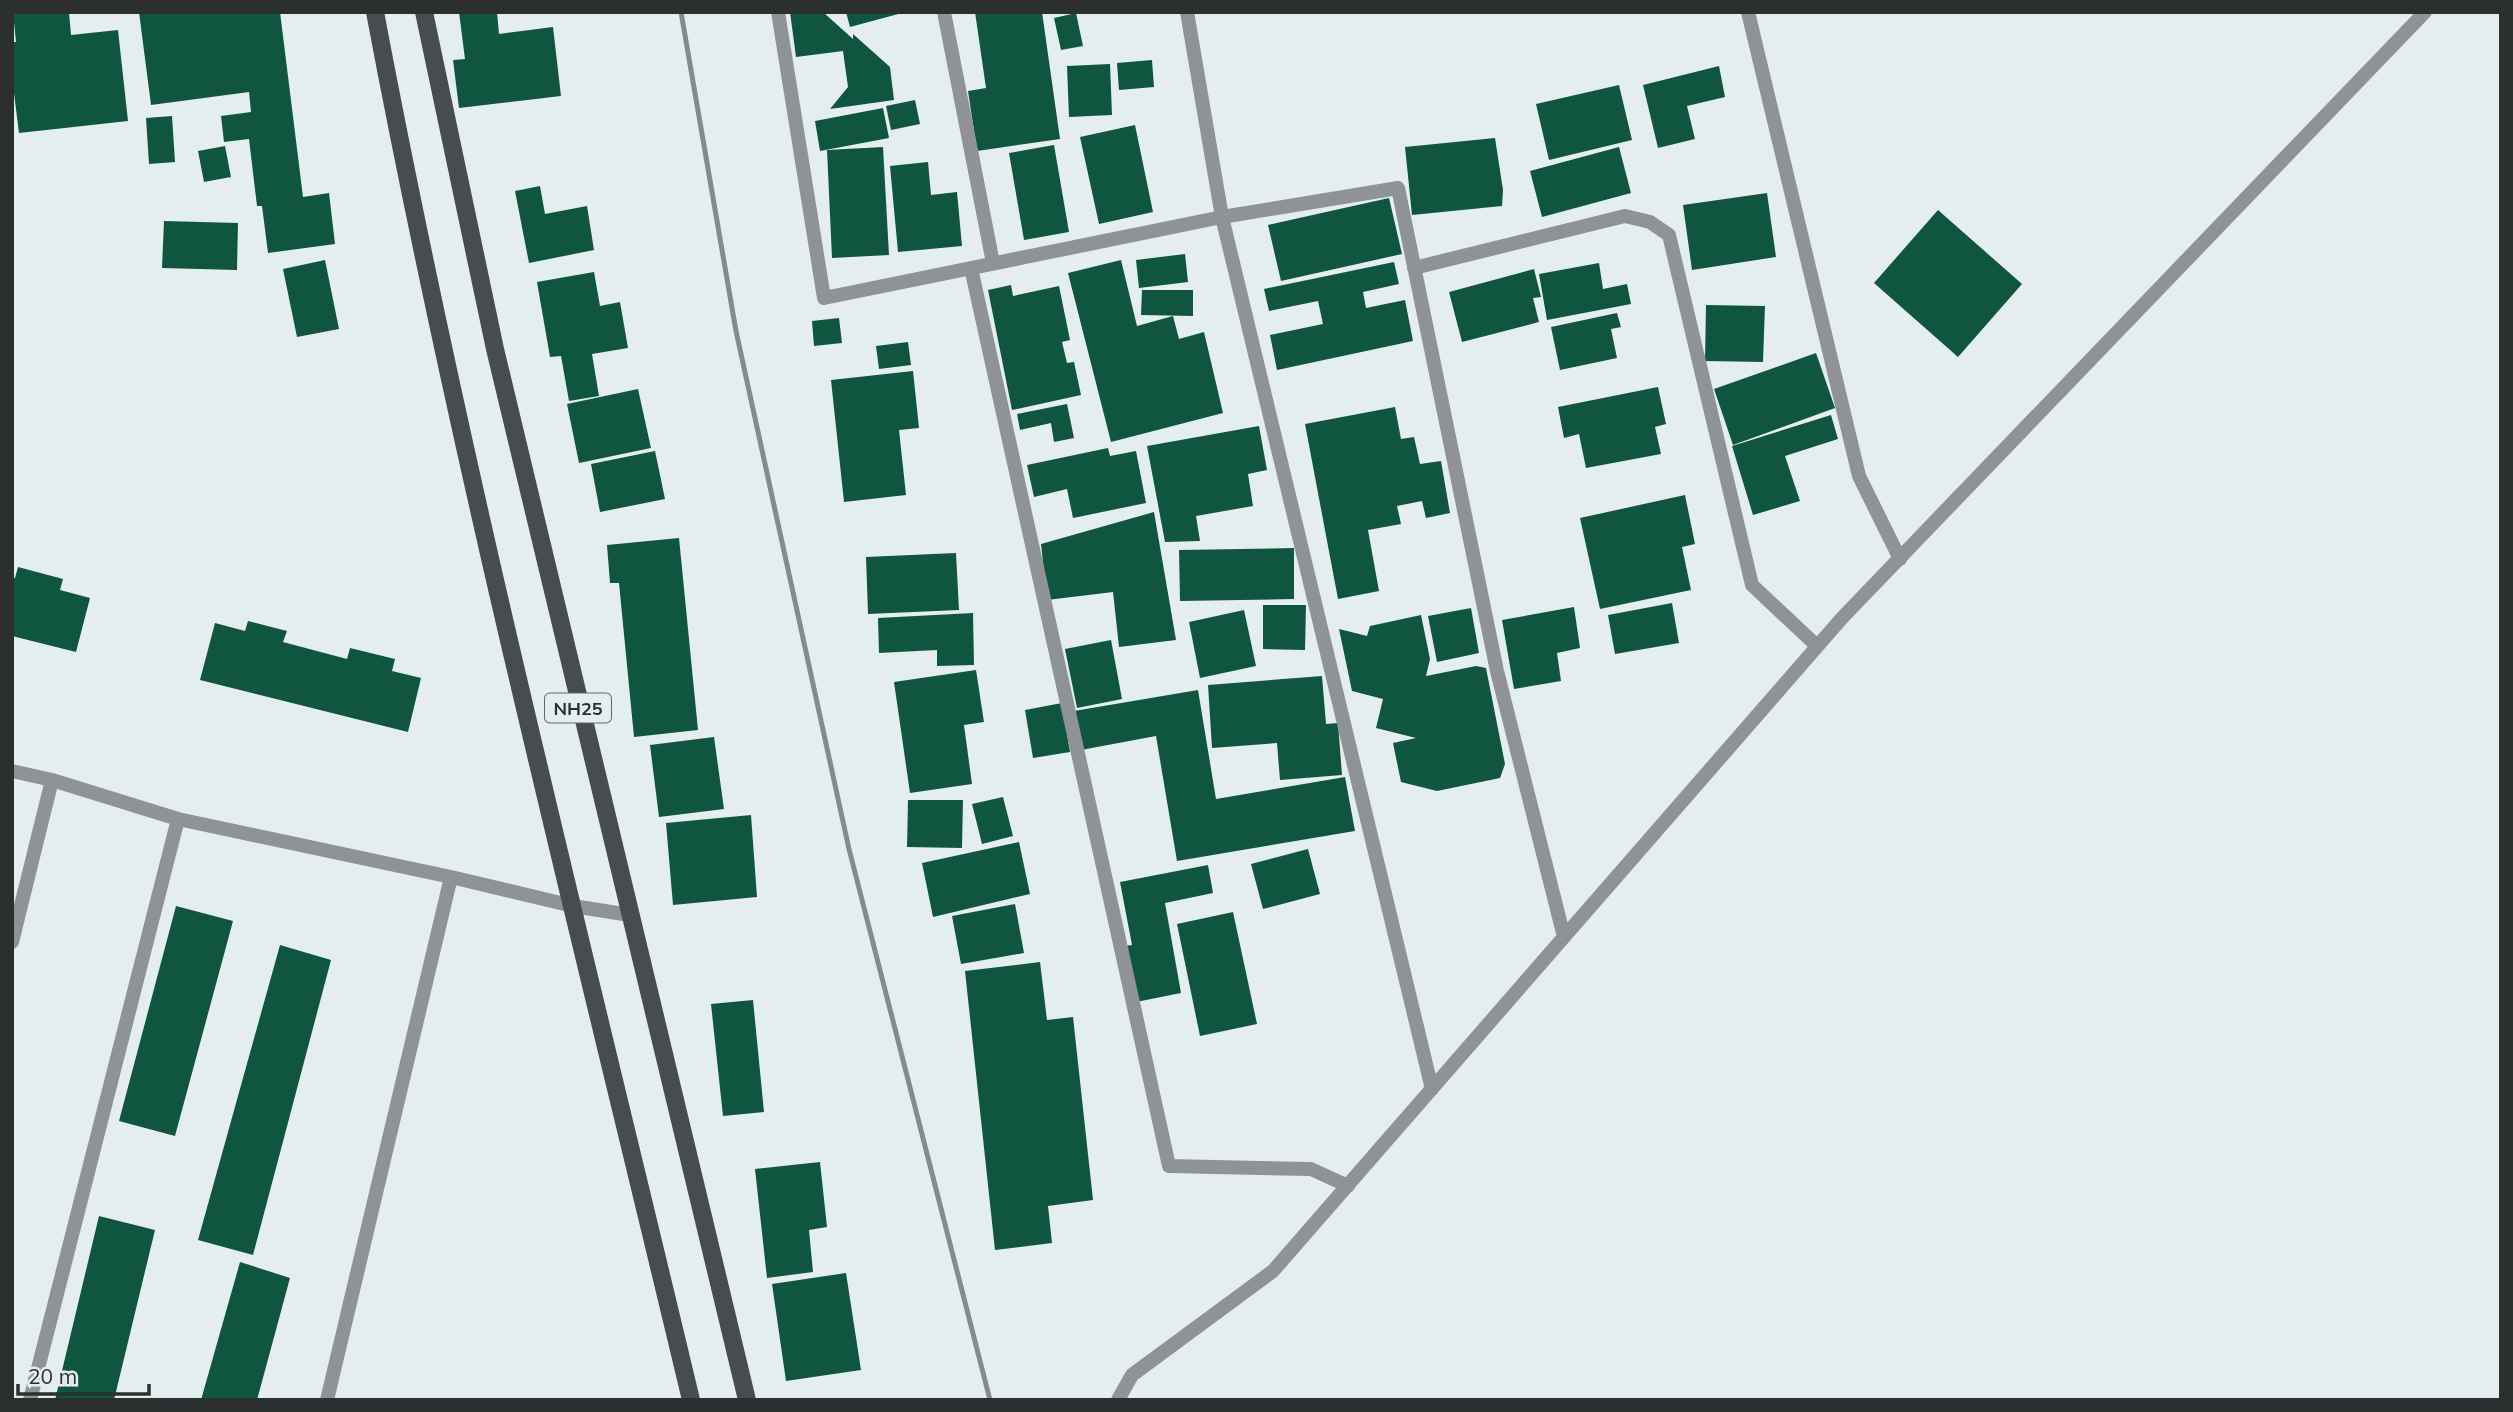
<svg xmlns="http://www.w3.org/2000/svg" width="2513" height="1412" font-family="Mulish,sans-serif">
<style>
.building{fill:#10553f}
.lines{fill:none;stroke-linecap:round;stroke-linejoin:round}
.minor{stroke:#909395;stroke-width:14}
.primary{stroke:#474c4f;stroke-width:18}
.rail{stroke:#858b8c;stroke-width:5}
.labels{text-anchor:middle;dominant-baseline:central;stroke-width:7;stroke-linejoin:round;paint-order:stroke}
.shield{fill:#e5eeef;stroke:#636869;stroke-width:2}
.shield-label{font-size:18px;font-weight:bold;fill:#2b2f2f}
</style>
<rect width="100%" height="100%" fill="#e5eeef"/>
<path class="building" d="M13,12H69L71,35L118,30L128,121L19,133L12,77V42H16Z
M139,12H280L303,197L329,193L335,244L268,253L262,206H257L249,139L224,142L221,116L251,112L249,92L151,105Z
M459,12H497L499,34L553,27L561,96L459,108L453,60L465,59Z
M790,12H823L853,39V34L890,67L894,100L830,109L848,87L843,51L796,57Z
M846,12H902V13L850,27Z
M975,12H1042L1060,139L977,151L968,91L986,88Z
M1076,13L1083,46L1061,50L1054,18Z
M1152,60L1154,87L1119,90L1117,63Z
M1110,64L1112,115L1069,117L1067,66Z
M1719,66L1725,97L1687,106L1695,139L1658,148L1643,85Z
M1619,85L1632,140L1549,160L1536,104Z
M915,100L920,124L891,130L886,106Z
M883,108L889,138L820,151L815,121Z
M172,116L175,162L149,164L146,118Z
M1135,125L1153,212L1099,224L1080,137Z
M1495,138L1503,190L1502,206L1412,215L1405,147Z
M1054,145L1069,232L1024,240L1009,153Z
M225,146L231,177L204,182L198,151Z
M883,147L889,255L832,258L827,150Z
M1619,147L1631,193L1542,217L1530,171Z
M928,162L931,195L957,192L962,246L898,252L890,166Z
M540,186L545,214L587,206L594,250L529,263L515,191Z
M1767,193L1776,257L1692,270L1683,205Z
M1389,198L1402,254L1281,281L1268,225Z
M1938,210L2022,284L1958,357L1874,283Z
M164,221L238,223L237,270L162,268Z
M1185,254L1188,282L1139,288L1136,260Z
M325,260L339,329L297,337L283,269Z
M1121,260L1137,326L1173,316L1179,339L1204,332L1223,413L1111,442L1068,273Z
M1394,262L1399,284L1363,292L1366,308L1405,300L1413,341L1277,370L1270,335L1323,324L1318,301L1269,311L1264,289Z
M1599,263L1603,289L1627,284L1631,304L1547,320L1539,274Z
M1534,269L1541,297L1533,298L1539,322L1462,342L1449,292Z
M594,272L600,306L620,302L628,348L592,354L599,396L569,401L561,356L550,357L537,282Z
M1011,285L1013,296L1059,286L1070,340L1062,342L1067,363L1074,362L1081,395L1012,410L988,290Z
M1142,290H1193V316L1141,315Z
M1706,305L1765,306L1763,362L1705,361Z
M1617,313L1621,327L1611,329L1617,358L1560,370L1551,327Z
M839,318L842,343L814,346L812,321Z
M908,342L911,365L879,369L876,346Z
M1816,353L1835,408L1733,445L1714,389Z
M913,371L919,428L899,430L906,495L844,502L831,380Z
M1658,387L1666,424L1655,427L1661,454L1586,468L1579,434L1564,438L1558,407Z
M638,389L651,448L579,463L567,404Z
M1067,404L1074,438L1054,442L1051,423L1020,430L1017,414Z
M1395,407L1401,439L1414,437L1420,464L1441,461L1450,513L1426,518L1422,501L1397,506L1401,524L1368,530L1379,591L1338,599L1305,424Z
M1831,415L1838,439L1785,456L1800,501L1753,515L1732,446Z
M1259,426L1267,470L1248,474L1253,506L1196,516L1200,541L1165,542L1147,446Z
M1108,448L1110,456L1136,451L1146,503L1073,518L1067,489L1034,497L1027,465Z
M655,451L665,499L600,512L591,464Z
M1685,495L1695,544L1682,547L1691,590L1600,609L1580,518Z
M1154,512L1176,640L1119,647L1113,592L1047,600L1041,544Z
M679,538L698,730L634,737L619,583H610L607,545Z
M1294,548V599L1180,601L1179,550Z
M956,553L959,610L868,614L866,557Z
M18,567L63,579L60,590L90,598L76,652L12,636V578H15Z
M1672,603L1679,643L1615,654L1608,615Z
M1263,605H1306L1305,650L1263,649Z
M1574,607L1580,648L1557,653L1561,681L1514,689L1502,620Z
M1471,608L1479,653L1437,662L1428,616Z
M1244,610L1256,666L1200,678L1189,622Z
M973,613L974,665L937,666V650L879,653L878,618Z
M1421,615L1430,659L1426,676L1476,666L1486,668L1505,764L1500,778L1437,791L1401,782L1393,743L1416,738L1376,728L1383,699L1352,691L1339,629L1367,636L1370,626Z
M248,621L287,631L283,642L347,659L350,648L395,659L392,671L421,678L408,732L200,680L215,623L245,631Z
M1111,640L1122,699L1077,708L1065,649Z
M976,670L984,722L964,725L972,784L910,793L894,682Z
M1322,676L1326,724L1338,723L1342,775L1280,780L1277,743L1212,748L1208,685Z
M1198,690L1216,799L1345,777L1355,831L1177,861L1156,736L1081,750L1074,711Z
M1062,703L1070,752L1033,758L1025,710Z
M714,737L724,809L659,817L650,745Z
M1003,797L1013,836L982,844L972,804Z
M908,800H963L962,848L907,847Z
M751,815L757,897L673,905L666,823Z
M1019,842L1030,894L933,917L922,863Z
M1308,849L1320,894L1263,909L1251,864Z
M1208,865L1213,893L1165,903L1181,993L1136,1002L1125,946L1132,945L1120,882Z
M1015,904L1024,953L961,964L952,916Z
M176,906L233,921L175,1136L119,1121Z
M1233,912L1257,1024L1200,1036L1177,924Z
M280,945L331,960L253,1255L198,1240Z
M1040,962L1047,1020L1073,1017L1093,1200L1048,1206L1052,1243L995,1250L965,971Z
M753,1000L764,1112L723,1116L711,1004Z
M820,1162L827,1227L809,1230L813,1272L767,1278L755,1169Z
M99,1216L155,1230L114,1400H55Z
M240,1262L290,1278L257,1400H201Z
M846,1273L861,1370L786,1381L772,1284Z"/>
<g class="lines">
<path class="minor" d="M778,12L824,298L1222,217L1398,188L1497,671L1564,937
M944,12L993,263
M1187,12L1222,217L1432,1089
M1748,12L1859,476L1900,559
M971,268L1169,1166L1311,1169L1348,1186
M1414,268L1625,216L1650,222L1669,235L1752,585L1817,646
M12,771L52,780L178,819L451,877L573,906L630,915
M12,942L52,780
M30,1400L178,819
M327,1400L451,877
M1118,1400L1132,1375L1273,1271L1842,618L2425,12"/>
<path class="primary" d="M375,12C463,479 581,938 691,1400
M424,12L495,349L747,1400"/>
<path class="rail" d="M681,12L736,331L849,849L990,1400"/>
</g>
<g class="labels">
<rect class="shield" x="545" y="693.5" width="66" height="29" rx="5"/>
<g class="shield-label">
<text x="578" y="708">NH25</text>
</g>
</g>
<rect width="2513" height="1412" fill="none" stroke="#2b2f2f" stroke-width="28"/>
<path d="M18 1384v10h131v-10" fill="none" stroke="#2b2f2f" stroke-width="3.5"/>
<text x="28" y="1384" font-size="21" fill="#2b2f2f" stroke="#e5eeef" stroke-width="5" paint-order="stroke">20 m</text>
</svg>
